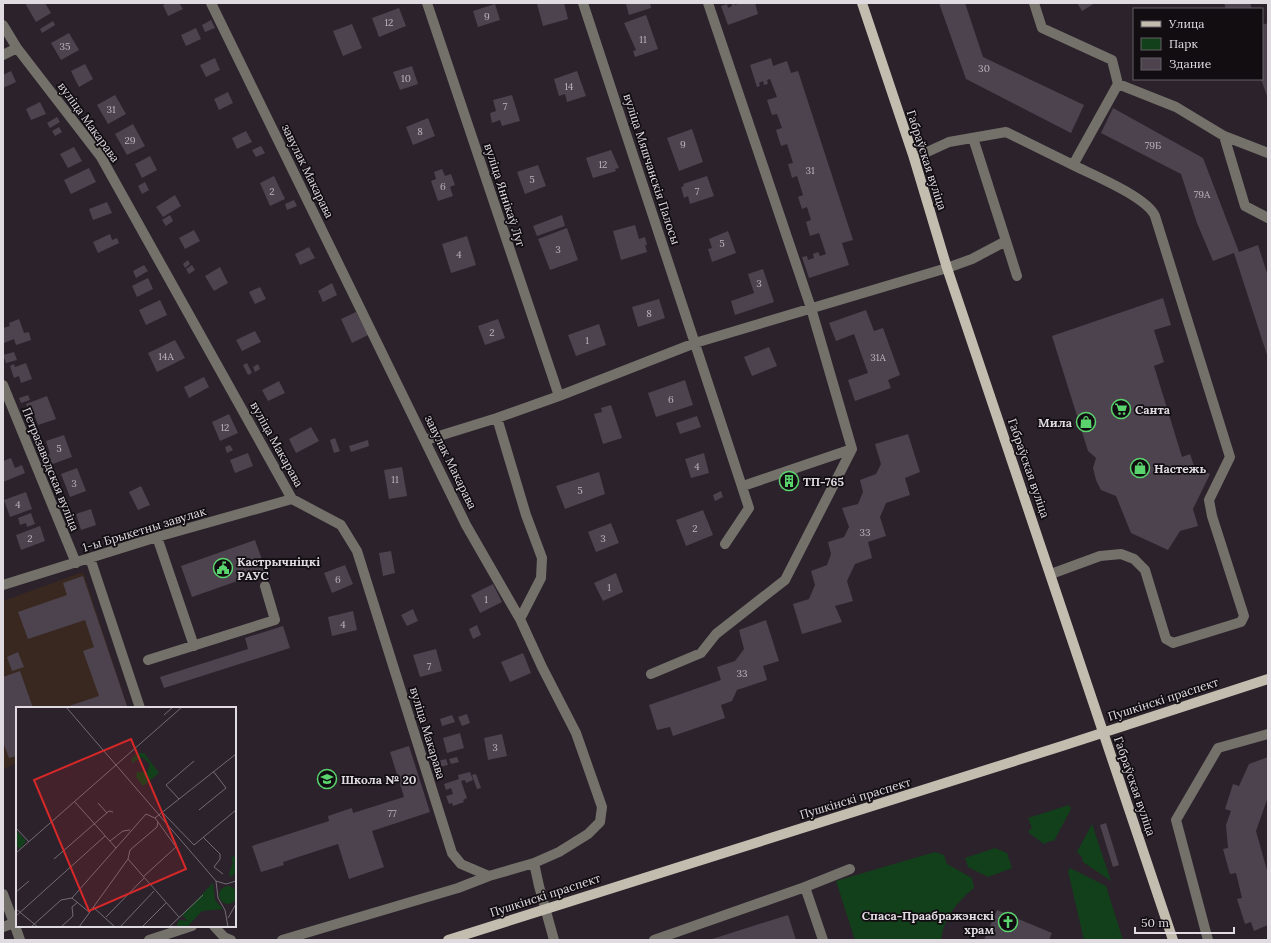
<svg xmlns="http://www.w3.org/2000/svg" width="1271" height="943" font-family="Lora,serif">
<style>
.industrial{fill:#39281f}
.green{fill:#12401a}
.building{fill:#4d434e}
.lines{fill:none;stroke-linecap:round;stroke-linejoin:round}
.minor{stroke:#74716a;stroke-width:10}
.major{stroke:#c3bdaf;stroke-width:10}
.labels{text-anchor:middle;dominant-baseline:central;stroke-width:3.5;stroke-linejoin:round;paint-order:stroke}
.number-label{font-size:10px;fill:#bbb4bc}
.street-label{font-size:12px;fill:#e0dae1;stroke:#110d11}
.poi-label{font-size:12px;font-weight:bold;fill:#e0dae1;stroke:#110d11;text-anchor:start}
.inset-road{fill:none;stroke:#736c74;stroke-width:1}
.view{fill:#d62828;fill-opacity:0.15;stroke:#d62828;stroke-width:2}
.inset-edge{fill:none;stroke:#e0dae1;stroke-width:2}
</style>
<rect width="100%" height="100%" fill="#2b222c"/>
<path class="industrial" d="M83,572L128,708H17V763L3,769V601Z"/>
<path class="green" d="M1069,805L1071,809L1054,841H1050L1044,844L1029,833V830L1032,828L1028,818Z
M1092,824L1111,881L1083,862L1082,857L1077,852Z
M995,848L1007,853L1012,868L988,877L968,867L965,858Z
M935,852L944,855L947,864L972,878L974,888C957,902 944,918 941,940H855L836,881Z
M1070,868L1106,886L1123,940H1084L1068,871Z"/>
<path class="building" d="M25,3H45L51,13L36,22Z
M167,3H179L183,9L168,16L163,5Z
M541,3H564L568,19L543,26L537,4Z
M650,3L651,8L629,15L626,4Z
M732,3L736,5L738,3H755L758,14L728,25L721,6L727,4L728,8L732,6Z
M939,3H965L983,57L1084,105L1071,133L966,79Z
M1077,3H1095L1082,11Z
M1224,3H1250L1252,9H1226Z
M495,4L500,20L478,27L473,11Z
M399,8L406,26L379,37L372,18Z
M646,15L658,49L635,57L633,51L636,50L624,23Z
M211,20L215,28L205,32L202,25Z
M53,21L55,25L42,33L40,29Z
M1268,23V99L1261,79L1262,25Z
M352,24L362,48L343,56L333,31Z
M196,28L201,39L186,46L181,35Z
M69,33L79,50L61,60L51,43Z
M215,58L220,70L206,77L200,65Z
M771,58L773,66L787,61L791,73L798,71L853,240L842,243L849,265L809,278L802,257L807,256L808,260L814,258L813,254L818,252L820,256L826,254L819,233L810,236L806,222L811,220L807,207L802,209L798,197L803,195L797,176L792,178L788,164L793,163L787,144L781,146L776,130L782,128L777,114L772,115L767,100L777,97L770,79L767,80L768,84L764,85L763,81L759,83L760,86L757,87L750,65Z
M85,64L93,79L79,87L71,71Z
M412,66L418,84L400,90L393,72Z
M11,71L16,82L3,88V75Z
M577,71L586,96L567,102L565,94L559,96L554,79Z
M228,92L233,103L219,110L214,99Z
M115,95L126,114L108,124L97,105Z
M512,95L520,121L502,126L500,120L492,123L490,113L496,111L493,100Z
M40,102L46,114L31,120L26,109Z
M1113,108L1203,158L1239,252L1258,245L1268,276V358L1234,253L1213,261L1197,223L1181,174L1101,133Z
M57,117L60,122L50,128L47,123Z
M428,118L435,136L413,145L406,127Z
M133,124L145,146L127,155L115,134Z
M59,127L62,132L55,136L52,131Z
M692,129L703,162L679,171L667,138Z
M246,131L252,142L237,149L232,138Z
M261,146L265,153L256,157L252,150Z
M74,147L82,161L68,168L60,154Z
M611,150L619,168L615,169L616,171L593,178L586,158Z
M150,156L157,170L142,178L135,164Z
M538,165L546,186L525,194L517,172Z
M89,168L96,182L71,194L64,180Z
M442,169L445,176L451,174L455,185L450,187L453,196L438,201L431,181L436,179L434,172Z
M274,176L285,199L270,206L260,183Z
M707,176L714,196L690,204L688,196L684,198L681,187L684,186L683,184Z
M145,182L149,190L142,194L138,186Z
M175,195L181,206L163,217L156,207Z
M294,200L297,206L287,210L285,204Z
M107,202L112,213L93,220L89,209Z
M170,215L173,221L166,226L162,220Z
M562,215L565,226L537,236L533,226Z
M635,225L639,239L645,237L647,245H645L647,252L621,260L613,231Z
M567,228L578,260L550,270L538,239Z
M194,230L200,241L185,249L179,238Z
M728,231L736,253L712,262L708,249L712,248L709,239Z
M110,234L112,240L117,238L119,243L98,253L93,242Z
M467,236L476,265L451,273L442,244Z
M309,247L315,258L300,265L295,254Z
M188,260L190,264L185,268L183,264Z
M144,265L148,271L136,278L133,271Z
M192,265L195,270L189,274L186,269Z
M220,267L228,283L214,291L205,276Z
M763,269L774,302L735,315L731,301L754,293L748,274Z
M148,278L153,289L137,297L132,286Z
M332,283L337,295L323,302L318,291Z
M260,287L266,299L255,304L249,292Z
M1163,298L1171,325L1154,330L1164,362L1154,366L1182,457L1190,454L1194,466L1210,474L1193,509L1198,526L1180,531L1168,550L1131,533L1116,496L1101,490L1096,480L1093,468L1096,458L1088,451L1052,336Z
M659,299L665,318L638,327L632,307Z
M160,300L167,315L146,325L139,310Z
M866,310L874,331L883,328L900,375L888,380L891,388L855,401L848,380L868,373L854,334L836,341L829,323Z
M356,312L368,335L352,343L341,319Z
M19,319L24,333L29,332L31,340L16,345L14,339L4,343L3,328L10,326L9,323Z
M498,319L505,338L485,345L478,326Z
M599,324L606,345L576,356L568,335Z
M255,331L261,342L242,351L236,340Z
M175,340L185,358L157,372L148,353Z
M769,347L777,366L752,376L744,357Z
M14,352L17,360L6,363L3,355Z
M26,363L32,379L21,383L19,376L14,378L10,366L14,364L15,367Z
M247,363L252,373L248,375L243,365Z
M258,364L260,369L255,372L253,367Z
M204,377L209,387L189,398L184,387Z
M685,380L693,405L656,417L648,393Z
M279,381L285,393L268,401L262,390Z
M28,395L30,400L21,403L19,398Z
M47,396L56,419L38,425L34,414L27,416L25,412L29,411L26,404Z
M611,405L622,438L603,444L594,414L602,412L601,408Z
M229,414L238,433L220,441L212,422Z
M697,416L701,427L680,434L676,423Z
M311,427L319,441L296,453L289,439Z
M908,434L920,472L905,478L910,495L886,503L880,517L886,536L868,542L872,558L855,564L847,581L853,601L835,606L842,622L802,634L793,604L809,599L815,585L811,571L827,565L831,554L828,542L844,537L849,527L842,508L858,504L863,492L860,480L876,474L881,464L875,444Z
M64,435L72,457L50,465L47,455L50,454L46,441Z
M335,438L340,451L334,453L330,440Z
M368,440L369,446L351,452L349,446Z
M230,445L233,450L227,453L225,447Z
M248,453L253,466L235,473L230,460Z
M704,453L709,473L691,478L685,459Z
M11,458L15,468L22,465L25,473L3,482V461Z
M402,467L407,496L389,499L384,470Z
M77,468L86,491L70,497L61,474Z
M599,472L605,494L565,509L556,486Z
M797,472L800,482L781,489L778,479Z
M141,486L150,505L138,510L129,492Z
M721,491L723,497L715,501L713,495Z
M26,492L32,509L10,517L4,500Z
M91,509L96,525L81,530L76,514Z
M703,510L713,535L686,546L676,520Z
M31,513L35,524L27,527L26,523L20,525L18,518Z
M611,523L619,543L596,552L588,532Z
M40,526L45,541L21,550L16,535Z
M255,540L266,571L192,597L181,566Z
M391,551L395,573L383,576L379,553Z
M345,565L353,584L332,593L324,573Z
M616,573L623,592L603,601L594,583Z
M83,576L127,706L120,708H63L99,696L83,651L94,647L85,620L28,639L18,612L67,595L63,583Z
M493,584L502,602L480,613L471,595Z
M413,609L418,621L407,626L401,615Z
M353,611L357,630L332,636L328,617Z
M766,620L779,661L763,666L767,680L737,690L732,701L721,705L725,718L673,736L670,727L657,730L649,705L721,680L717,667L735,661L744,649L739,630Z
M477,625L481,635L473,639L469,629Z
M283,626L290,648L164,688L160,677L248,649L245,638Z
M436,649L442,671L420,677L413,655Z
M18,652L24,667L12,671L7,657Z
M523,653L531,673L510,682L501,662Z
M20,671L33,708H17V756L9,758L3,742V677Z
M467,714L470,723L462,726L458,717Z
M452,715L455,722L442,726L440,719Z
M460,733L464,748L447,753L443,738Z
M502,734L507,756L488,760L484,738Z
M409,746L430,812L372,831L384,867L349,879L338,844L283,862L284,865L261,872L252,846L329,821L328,816L352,808L353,813L404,797L390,752Z
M457,757L459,762L451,764L449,759Z
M1268,757V797L1256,831L1268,874V925L1254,931L1251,922L1245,924L1237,899L1242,898L1236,873L1230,874L1223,849L1228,848L1226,825L1231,811L1225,809L1233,784L1239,786L1249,764Z
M446,759L448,765L439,767L438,761Z
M470,772L473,780L466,783L465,780L461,781L467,798L463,800L464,802L453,806L452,803L449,804L446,796L453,794L451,788L446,790L444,784L459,779L458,775Z
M476,774L481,788L477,789L472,775Z
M1106,823L1119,865L1113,867L1100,825Z
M997,910L1052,933L1049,940H984Z
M788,915L796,940H709Z"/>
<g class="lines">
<path class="minor" d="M211,3L466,525L520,619L542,667L576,733L602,807L600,822L588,834L559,852L534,863L539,886L554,940
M427,3L559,396
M583,3L749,508L725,544
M1034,3L1042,28L1112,60L1118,84
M3,25L17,48L101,157L292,499L341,525L357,551L452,853L461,864L489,876L534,863
M3,55L17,48
M1224,136L1245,206L1268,218
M914,158L949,142L1006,132L1073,165L1118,84L1176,107L1224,136L1268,153
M1006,241L1017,276
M3,385L76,563
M497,418L526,515L542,558L541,578L520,619
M426,440L497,418L559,396L695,343L947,268L972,259L1006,241L973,138
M743,486L852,449
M157,537L194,646
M90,558L140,708
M1051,574L1100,556L1121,554L1134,559L1145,570L1166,639L1173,643L1241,622L1244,616L1212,516L1209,500L1230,457L1155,216C1147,197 1093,175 1073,165
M3,585L157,537L292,499
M148,660L275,620L265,586
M651,674L701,653L716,634L785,580L852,449L811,308L708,3
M805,887L850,869
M3,894L14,923
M214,926L224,937L231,940
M3,927L14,923L20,940
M149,940L192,926
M282,940L458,888L489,876
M654,940L805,887L823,940
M1208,940L1176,820L1218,748L1268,734"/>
<path class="major" d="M862,3L914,158L947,268L1173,940
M448,940L1062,746L1268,679"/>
</g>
<defs>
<g id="supermarket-ring" transform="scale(1)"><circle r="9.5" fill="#110d11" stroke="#5ad56e" stroke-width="1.5"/><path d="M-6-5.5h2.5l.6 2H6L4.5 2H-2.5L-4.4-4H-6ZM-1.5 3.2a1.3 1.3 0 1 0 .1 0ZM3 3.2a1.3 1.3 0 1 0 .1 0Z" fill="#5ad56e"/></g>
<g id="shop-ring" transform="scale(1)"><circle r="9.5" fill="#110d11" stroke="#5ad56e" stroke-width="1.5"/><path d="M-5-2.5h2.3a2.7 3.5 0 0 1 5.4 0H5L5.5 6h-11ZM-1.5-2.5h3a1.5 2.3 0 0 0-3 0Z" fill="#5ad56e"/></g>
<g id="building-ring" transform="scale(1)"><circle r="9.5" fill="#110d11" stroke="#5ad56e" stroke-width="1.5"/><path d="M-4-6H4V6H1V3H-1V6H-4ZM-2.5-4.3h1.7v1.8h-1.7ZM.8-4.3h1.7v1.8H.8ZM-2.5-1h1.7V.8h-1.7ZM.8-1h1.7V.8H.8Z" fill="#5ad56e"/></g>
<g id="civic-ring" transform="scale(1)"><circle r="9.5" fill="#110d11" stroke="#5ad56e" stroke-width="1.5"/><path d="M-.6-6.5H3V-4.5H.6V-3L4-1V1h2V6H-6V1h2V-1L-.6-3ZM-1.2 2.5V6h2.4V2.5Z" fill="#5ad56e"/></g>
<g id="school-ring" transform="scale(1)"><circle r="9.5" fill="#110d11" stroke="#5ad56e" stroke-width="1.5"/><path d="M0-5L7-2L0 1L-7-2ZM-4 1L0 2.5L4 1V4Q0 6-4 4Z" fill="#5ad56e"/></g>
<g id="church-ring" transform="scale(1)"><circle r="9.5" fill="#110d11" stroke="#5ad56e" stroke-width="1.5"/><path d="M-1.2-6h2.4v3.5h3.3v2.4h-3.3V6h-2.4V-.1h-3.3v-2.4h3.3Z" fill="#5ad56e"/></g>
</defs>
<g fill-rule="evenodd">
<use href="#supermarket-ring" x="1121" y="409"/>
<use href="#shop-ring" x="1086" y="422"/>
<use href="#shop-ring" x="1140" y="468"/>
<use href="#building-ring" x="789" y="481"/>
<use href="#civic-ring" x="223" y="568"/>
<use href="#school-ring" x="327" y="779"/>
<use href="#church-ring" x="1008" y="922"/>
</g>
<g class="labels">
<g class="number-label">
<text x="487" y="16">9</text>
<text x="389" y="22">12</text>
<text x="643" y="39">11</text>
<text x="65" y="46">35</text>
<text x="984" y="68">30</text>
<text x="406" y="78">10</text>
<text x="569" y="86">14</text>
<text x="505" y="106">7</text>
<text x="111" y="109">31</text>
<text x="420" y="131">8</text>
<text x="130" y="140">29</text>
<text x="683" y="144">9</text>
<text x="1153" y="145">79Б</text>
<text x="603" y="164">12</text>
<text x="810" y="170">31</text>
<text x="532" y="179">5</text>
<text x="443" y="186">6</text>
<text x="272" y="191">2</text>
<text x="697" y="191">7</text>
<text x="1202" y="194">79А</text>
<text x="722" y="243">5</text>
<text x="558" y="249">3</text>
<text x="459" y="254">4</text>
<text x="759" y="283">3</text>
<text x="649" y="313">8</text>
<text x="492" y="332">2</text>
<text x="587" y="340">1</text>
<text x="166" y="356">14А</text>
<text x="878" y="357">31А</text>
<text x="671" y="399">6</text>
<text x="225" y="427">12</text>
<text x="59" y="448">5</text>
<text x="697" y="466">4</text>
<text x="395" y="479">11</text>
<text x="74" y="483">3</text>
<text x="580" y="490">5</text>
<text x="18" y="504">4</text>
<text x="695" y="528">2</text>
<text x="865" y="532">33</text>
<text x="30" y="538">2</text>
<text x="603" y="538">3</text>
<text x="338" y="579">6</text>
<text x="609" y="587">1</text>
<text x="486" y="599">1</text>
<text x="343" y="624">4</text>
<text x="429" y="666">7</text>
<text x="742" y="673">33</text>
<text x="495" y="747">3</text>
<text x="392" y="813">77</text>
</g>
<g class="street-label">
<text transform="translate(89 122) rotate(54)">вуліца Макарава</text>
<text transform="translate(927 160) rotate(72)">Габраўская вуліца</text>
<text transform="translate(652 169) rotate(72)">вуліца Мяшчанскія Палосы</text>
<text transform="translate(308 171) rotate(64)">завулак Макарава</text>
<text transform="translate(505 195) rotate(72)">вуліца Яннікаў Луг</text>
<text transform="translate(277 444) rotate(61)">вуліца Макарава</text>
<text transform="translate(451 462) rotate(64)">завулак Макарава</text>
<text transform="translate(1029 468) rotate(71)">Габраўская вуліца</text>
<text transform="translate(51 469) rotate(68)">Петразаводская вуліца</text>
<text transform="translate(144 529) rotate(-17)">1-ы Брыкетны завулак</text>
<text transform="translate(1163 699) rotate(-18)">Пушкінскі праспект</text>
<text transform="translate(428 733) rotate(73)">вуліца Макарава</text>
<text transform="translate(1135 786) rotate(71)">Габраўская вуліца</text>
<text transform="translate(855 798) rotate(-17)">Пушкінскі праспект</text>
<text transform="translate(545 895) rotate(-18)">Пушкінскі праспект</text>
</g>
<g class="poi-label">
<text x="1135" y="409">Санта</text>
<text x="1072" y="422" text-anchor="end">Мила</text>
<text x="1154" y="468">Настежь</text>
<text x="803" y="481">ТП-765</text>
<text x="237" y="561">Кастрычніцкі<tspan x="237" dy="14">РАУС</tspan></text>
<text x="341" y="779">Школа № 20</text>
<text x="994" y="915" text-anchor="end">Спаса-Праабражэнскі<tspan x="994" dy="14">храм</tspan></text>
</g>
</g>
<g transform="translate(16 707)">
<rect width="220" height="220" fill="#2b222c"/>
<path d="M123,46H128L143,66L127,79L120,70L121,65H131L134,57L126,50L116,56V51ZM0,123L10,134L4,142L0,138ZM220,149V165L215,170L213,166L217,156L215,150ZM197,176L199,193L207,202L186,204L171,220H160L163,213L172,214L166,208ZM203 188a9 9 0 1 1 18 0a9 9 0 1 1-18 0Z" fill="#12401a"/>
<path class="inset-road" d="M50,0L200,174L202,191L209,203L212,220M148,8L157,0M163,92L150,78L178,54M59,95L100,141M82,96L91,106M183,103L210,81L197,64M146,105L178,138L220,103M0,121L13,135M187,130L204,147V152L198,160L207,167M94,134L107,124L114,123M0,146L166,0M38,152L93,104L97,105M112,152L163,210M127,170L160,140L142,115M200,174L210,177L220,174M0,185L13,174M56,191L73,205M77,200L99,220M0,202L22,220M0,209L89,129M90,210L128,171M212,211L220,197M15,220L45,193L56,191L130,107L139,111L220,47M45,220L57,209L56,200L62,195M63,220L112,152L114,143L141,120L142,115L139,111M104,220L138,184M126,220L150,196M153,220L187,188"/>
<path class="view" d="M115,32L170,162L73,204L18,73Z"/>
<rect width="220" height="220" class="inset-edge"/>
</g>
<rect width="1271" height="943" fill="none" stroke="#e0dae1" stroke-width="8"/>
<rect x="1133" y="8" width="130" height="72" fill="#110d11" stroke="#645f64"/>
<rect x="1141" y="21" width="20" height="6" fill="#c3bdaf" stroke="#645f64"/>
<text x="1169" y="28" font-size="12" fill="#e0dae1">Улица</text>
<rect x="1141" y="38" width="20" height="12" fill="#12401a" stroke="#645f64"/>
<text x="1169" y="48" font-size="12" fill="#e0dae1">Парк</text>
<rect x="1141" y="58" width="20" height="12" fill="#4d434e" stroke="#645f64"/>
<text x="1169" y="68" font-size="12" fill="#e0dae1">Здание</text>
<path d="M1135 927v6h99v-6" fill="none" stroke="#e0dae1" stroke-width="2"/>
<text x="1141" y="927" font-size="12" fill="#e0dae1" stroke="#110d11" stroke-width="3" paint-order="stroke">50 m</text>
</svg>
